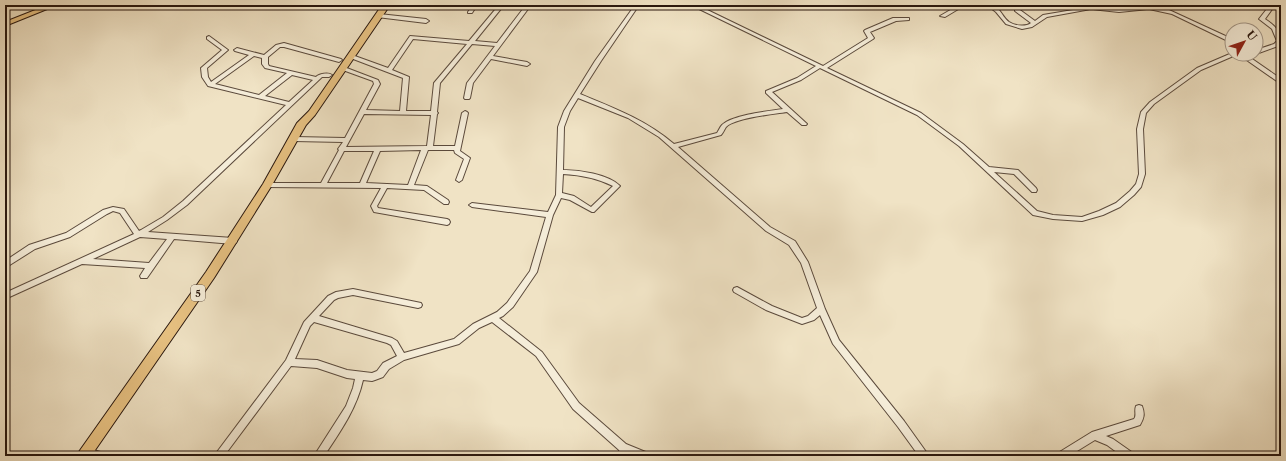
<svg xmlns="http://www.w3.org/2000/svg" width="1286" height="461" font-family="'Libre Caslon Text',serif">
<style>
.lines{fill:none;stroke-linecap:round;stroke-linejoin:round}
.minor-casing{stroke:#5b4a3c;stroke-width:2}
.major-casing{stroke:#29170e;stroke-width:2}
.highway-casing{stroke:#29170e;stroke-width:2}
.minor{fill:#f5edd9;fill-rule:evenodd}
.major{fill:#e8c282;fill-rule:evenodd}
.highway{fill:#e8c282;fill-rule:evenodd}
.labels{text-anchor:middle;dominant-baseline:central;stroke-width:3;stroke-linejoin:round;paint-order:stroke}
.shield{fill:#f5edd9;stroke:#66574b;stroke-width:1}
.shield-label{font-size:10px;font-weight:bold;fill:#29170e}
</style>
<rect width="100%" height="100%" fill="#f0e3c5"/>
<filter id="stains"><feTurbulence type="fractalNoise" baseFrequency=".005" numOctaves="4"/><feColorMatrix values="0 0 0 0 .2 0 0 0 0 .09 0 0 0 0 .02 0 0 0 .5 -.17"/></filter>
<radialGradient id="worn" r=".72"><stop offset=".6" stop-color="#630" stop-opacity="0"/><stop offset="1" stop-color="#630" stop-opacity=".3"/></radialGradient>
<g class="lines">
<g class="minor-casing">
<path id="minor" d="M473,5H477L472,13H468V12Z
M499,5H504L475,41L497,43L526,5H531L493,56L527,62L530,64L527,66L491,59L473,83L470,98L469,99H465L464,98L467,83L495,46L472,44L440,83L437,112L438,113L437,114L433,146H455L462,113L465,111L467,112L468,113L460,151L470,158L462,180L459,182L456,180L464,159L455,153L454,150H428L414,185L427,186L448,200L449,202L448,204H444L424,190L387,188L377,206L378,208L447,219L449,220L450,222L449,224L447,225L374,212L371,206L381,188L265,187L264,185L267,183H321L339,150L338,149L343,142L294,141L291,139L294,137L345,138L374,84L373,81L340,69V67H344L378,80L380,84L366,110L400,111L403,78L348,57V55H352L388,68L410,36L469,41ZM413,39L467,44L434,83L431,111H406L409,77L392,70ZM364,114L431,115L427,146L346,147ZM421,150L408,185L366,183L380,151ZM344,151H374L360,183H327Z
M635,5H639L601,61L580,94C614,108 646,120 674,144L717,133C719,130 720,127 722,125C732,115 769,111 783,109L766,93V91L797,78L816,66L691,5H697L823,66L868,38L864,31L865,30L893,18H909V20L896,21L870,32L874,38L873,39L827,68L921,113L963,144L989,167L1018,170L1036,188L1037,190L1036,192H1032L1014,174L994,172L1037,211L1053,215L1082,217L1099,211L1116,203L1130,191L1136,184L1139,174L1137,129L1141,112L1150,102L1197,68L1232,53L1238,54L1201,70L1154,104L1146,113L1143,129L1145,174L1141,187L1134,195L1120,207L1103,215L1082,221L1053,219L1033,215L959,146L917,115L820,68L801,80L772,92L806,123L807,124L806,125H802L787,112C774,114 734,118 726,127C724,130 723,133 721,135L678,147L770,227L795,241L808,262L825,309L839,340L904,421L929,456H919L898,427L833,344L820,315L814,320L802,324L766,310L734,292L733,290L734,288L737,287L772,306L802,318L808,316L817,308L801,263L789,245L766,231L659,137L628,118L578,98L570,111L564,127L563,170C579,170 608,174 620,186L594,212H592L570,200L561,198L553,215L537,272L513,307L503,316L499,318L542,352L579,403L626,444L648,453L650,456H634L630,454L631,456H621L619,450L573,409L536,356L492,322L479,328L459,344L404,360L389,369L383,377L375,380L372,381L363,380C357,408 340,432 324,456H314L346,406L353,388L355,379L347,378L317,368L291,366L224,456H214L286,360L304,322L328,296L336,292L353,289L421,303L422,305L421,307L418,308L353,295L338,298L334,300L319,316L392,338L397,341L404,353L454,339L473,324L497,312L507,303L530,271L546,217L472,207L469,205L472,203L548,212L556,195L558,127L564,111L595,61ZM563,174C581,175 597,178 613,186L591,207L574,196L562,193ZM314,322L387,343L391,345L397,356L383,363L377,371L372,373L347,370L317,360L295,359L310,326Z
M959,5H965L945,17L940,16Z
M987,5C1001,5 1000,15 1009,22C1015,26 1026,27 1031,23L1015,11V10L1016,6H1020V10L1035,21L1043,15L1091,7L1119,10L1149,7L1167,10H1169L1232,39V43L1172,14L1149,9L1119,12L1091,9L1047,17L1032,27L1022,29L1006,24L996,12Z
M1270,5H1275L1265,19C1274,25 1281,31 1281,43L1278,46L1256,54V50L1274,44L1277,41L1272,29L1259,19Z
M379,14L426,19L429,21L426,23L377,17L376,16Z
M209,36L228,50L207,68L208,77L211,82L249,55L235,51L234,50L237,48L264,55L276,45L284,43L341,59L342,60L339,62L284,47H280L268,57V64L269,66L316,77C319,74 328,72 332,75L329,77H322L187,205L167,220L148,232L233,238L236,239L237,241L236,243L233,244L174,239L147,278H141L140,276L145,268L82,264L5,299V293L134,234L120,213L113,211L107,214L70,237L35,249L5,268V261L29,245L66,233L103,210L113,207L124,209L139,231L141,230L163,217L183,201L286,105L208,86L202,77L201,68L222,50L207,39V37ZM254,56L262,58V64L265,68L287,73L259,95L215,84ZM292,75L313,80L289,102L265,96ZM140,237L167,239L149,263L93,259Z
M1238,54H1245L1281,79V84Z
M1139,405L1142,406C1145,414 1144,418 1140,425L1106,436L1113,439L1133,453L1135,456H1122L1107,445L1095,440L1069,456H1056L1058,453L1092,432L1134,419C1137,415 1134,411 1136,406Z
M86,448L104,453L106,456L83,455L81,452L83,449Z"/>
</g>
<g class="major-casing">
<path id="major" d="M48,5H57L5,26V22Z"/>
</g>
<g class="highway-casing">
<path id="highway" d="M382,5H390L315,115L306,125L272,185L214,278L91,456H76L206,272L263,184L297,123L309,111Z"/>
</g>
<use href="#minor" class="minor"/>
<use href="#major" class="major"/>
<use href="#highway" class="highway"/>
</g>
<g class="labels">
<rect class="shield" x="191" y="285" width="14" height="16" rx="3"/>
<g class="shield-label">
<text x="198" y="293">5</text>
</g>
</g>
<rect width="1286" height="461" fill="none" stroke="#f0e3c5" stroke-width="20"/>
<rect x="6" y="6" width="1274" height="449" fill="none" stroke="#29170e" stroke-width="2"/>
<rect x="10" y="10" width="1266" height="441" fill="none" stroke="#29170e"/>
<g transform="translate(1244 42) rotate(50)"><circle r="19" fill="#f5edd9" stroke="#a39788"/>
<path d="M0-3L7 15L0 10L-7 15Z" fill="#8f2418"/>
<text y="-6" font-size="11" font-weight="bold" text-anchor="middle" fill="#29170e">U</text>
</g>
<rect width="100%" height="100%" filter="url(#stains)"/>
<rect width="100%" height="100%" fill="url(#worn)"/>
</svg>
